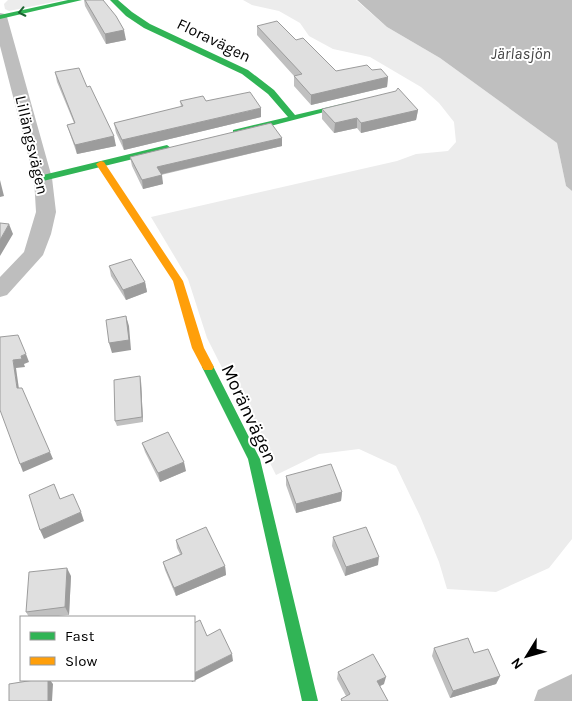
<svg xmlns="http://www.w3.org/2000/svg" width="572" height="701" font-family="Karla,sans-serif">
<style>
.green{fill:#ececec}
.water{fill:#bfbfbf}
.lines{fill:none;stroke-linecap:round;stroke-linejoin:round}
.street{fill:#bebebe;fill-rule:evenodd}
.fast{fill:#30b455;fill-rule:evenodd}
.slow{fill:#ff9f0a;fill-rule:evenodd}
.wall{fill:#c0c0c0}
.shaded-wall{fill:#9c9c9c}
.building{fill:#dfdfdf;stroke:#9c9c9c}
.oneway{stroke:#1a632f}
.labels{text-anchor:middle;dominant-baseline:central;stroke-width:4;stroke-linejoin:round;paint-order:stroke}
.far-street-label{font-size:16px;fill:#000;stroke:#fff}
.far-water-label{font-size:16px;font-style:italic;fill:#444;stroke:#fff}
.street-label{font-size:19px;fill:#000;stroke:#fff}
</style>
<rect width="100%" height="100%" fill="#fff"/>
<path class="green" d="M8,0H63L9,11L5,9L4,4Z
M243,0H356L387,27L440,58L557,143L566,186L572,191V539L549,568L496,592L447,589L439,562L420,516L396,466L359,449L319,454L276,475L207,338L188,279L151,217L397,161L416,154L448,151L456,142L454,122L439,103L421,87L370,57L333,49L309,36L300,23L279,11L252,5Z"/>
<path class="water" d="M357,0H572V191L566,186L557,143L440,58L387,27Z"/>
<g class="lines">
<path class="street" d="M0,13L5,14L7,17L52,178L56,212L51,234L43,255L7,295L0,297V277L24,252L36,212L34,178L0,46Z
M572,674V701H534L538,690Z"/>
<path class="fast" d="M68,0H82L0,19V15Z
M110,0H118L132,12L150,24L248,70L274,90L295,115L359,100L363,102L236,135L233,134V130L288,117L268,94L242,74L144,28L126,16Z
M167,145L171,148L170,150L43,181L38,178L43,175Z
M208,363L212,364L260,459L318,701H302L248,459L202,367L204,364Z"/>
<path class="slow" d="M101,161L104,162L183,281L204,348L214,367L212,370H204L202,367L192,348L173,281L96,164Z"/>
</g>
<path class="wall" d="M84,0H103L126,40L106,44L85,6Z
M257,26L296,40L336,71L372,70L388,77L387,87L311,105L294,86V76L257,35Z
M55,72L87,87L116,146L77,154L70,134L67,125L74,123L57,82Z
M180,101H206L261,117L124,150L116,133L114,123L181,107Z
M322,109L418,110L416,120L361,133L357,128L334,133L322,119Z
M282,138V146L161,175L163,184L143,189L132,166L130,157Z
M109,266L145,282L147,292L126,300L111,276Z
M141,381L143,422L117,426L115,421Z
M142,443L186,471L160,482L145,452Z
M286,476L342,492L341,501L296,513L286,485Z
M333,537L378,565L345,576L332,546Z
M176,540L225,566L226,575L176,596L165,570L163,562L180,554L177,548Z
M71,576L69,615L48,617H29L26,612Z
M434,648L474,653L500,676L496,684L450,698L432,656Z
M338,672L384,684L380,686L388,701H341V699L346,696L337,679Z"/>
<path class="shaded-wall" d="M124,30L126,40L106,44L105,34Z
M388,77L387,87L311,105V95Z
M261,108V117L124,150L122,140Z
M418,110L416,120L361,133V123Z
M357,118V128L334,133L335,123Z
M114,136L116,146L77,154L75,145Z
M282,138V146L158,175L157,167Z
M162,175L163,184L143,189L142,180Z
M0,180L4,196L0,197Z
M9,224L13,234L0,256V240Z
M145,282L147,292L126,300L123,290Z
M126,316L129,326L131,350L112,353L109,343Z
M26,354L29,362L24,364L25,367L16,368L20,396L17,388L13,360Z
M140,376L141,381L143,422L142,417Z
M50,452L53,459L23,472L20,464Z
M184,462L186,471L160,482L158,473Z
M342,492L341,501L296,513V504Z
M81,512L84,521L44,539L40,530Z
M379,557L378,565L345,576L346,567Z
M225,566L226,575L176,596L174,588Z
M67,568L71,576L69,615L65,607Z
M232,654L233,661L192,682L191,680H194V673Z
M500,676L496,684L450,698L453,691Z
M386,677L384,684L376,688L377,681Z
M48,680H50L53,684L52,701H48Z"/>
<path class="building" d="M85,0H103L116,16L124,30L105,34Z
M277,21L296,40L303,38L336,71L367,65L372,70L381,69L388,77L311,95L294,76L302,74L257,26Z
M79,68L87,87L90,86L114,136L75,145L67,125L75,123L55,72Z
M398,88L418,110L361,123L357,118L335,123L322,109L396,91Z
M250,92L261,108L122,140L114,123L183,106L180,101L203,96L206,101Z
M271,123L282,138L157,167L162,175L142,180L130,157Z
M0,223L9,224L0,240Z
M131,259L145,282L123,290L109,266Z
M126,316L129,340L109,343L106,320Z
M18,335L26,354L21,356L22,359L13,360L17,388H22L50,452L20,464L0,410V337Z
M140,376L142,417L115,421L114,380Z
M168,432L184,462L158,473L142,443Z
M331,464L342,492L296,504L286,476Z
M54,484L60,499L73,494L81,512L40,530L29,495Z
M206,527L225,566L174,588L163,562L182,554L176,540Z
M366,527L379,557L346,567L333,537Z
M67,568L65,607L26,612L29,572Z
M200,620L207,636L220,629L232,654L194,673V623Z
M468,638L474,653L488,649L500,676L453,691L434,648Z
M373,654L386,677L377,681L388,701H342L341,699L350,694L338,672Z
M34,680H48V701H9V684Z"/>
<defs><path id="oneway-chevron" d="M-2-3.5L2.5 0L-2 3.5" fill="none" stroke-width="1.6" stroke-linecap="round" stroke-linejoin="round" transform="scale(1.25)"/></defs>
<use class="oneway" href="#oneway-chevron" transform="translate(22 12) rotate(168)"/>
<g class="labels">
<g class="far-street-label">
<text transform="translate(214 40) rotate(26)">Floravägen</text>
<text transform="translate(32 145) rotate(77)">Lillängsvägen</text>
</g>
<g class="far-water-label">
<text x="521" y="53">Järlasjön</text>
</g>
<g class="street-label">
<text transform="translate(249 414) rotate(65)">Moränvägen</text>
</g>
</g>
<rect x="20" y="616" width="175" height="65" fill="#ffffff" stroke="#999999"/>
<rect x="30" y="632" width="25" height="8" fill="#30b455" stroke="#999999"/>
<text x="65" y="641" font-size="15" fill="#000000">Fast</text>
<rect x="30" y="657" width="25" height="8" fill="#ff9f0a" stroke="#999999"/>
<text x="65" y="666" font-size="15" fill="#000000">Slow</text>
<g transform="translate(527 656) rotate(233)" stroke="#ffffff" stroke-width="4" paint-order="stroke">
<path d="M0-4L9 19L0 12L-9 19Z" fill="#000000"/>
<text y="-8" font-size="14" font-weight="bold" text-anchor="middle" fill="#000000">N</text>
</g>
</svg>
